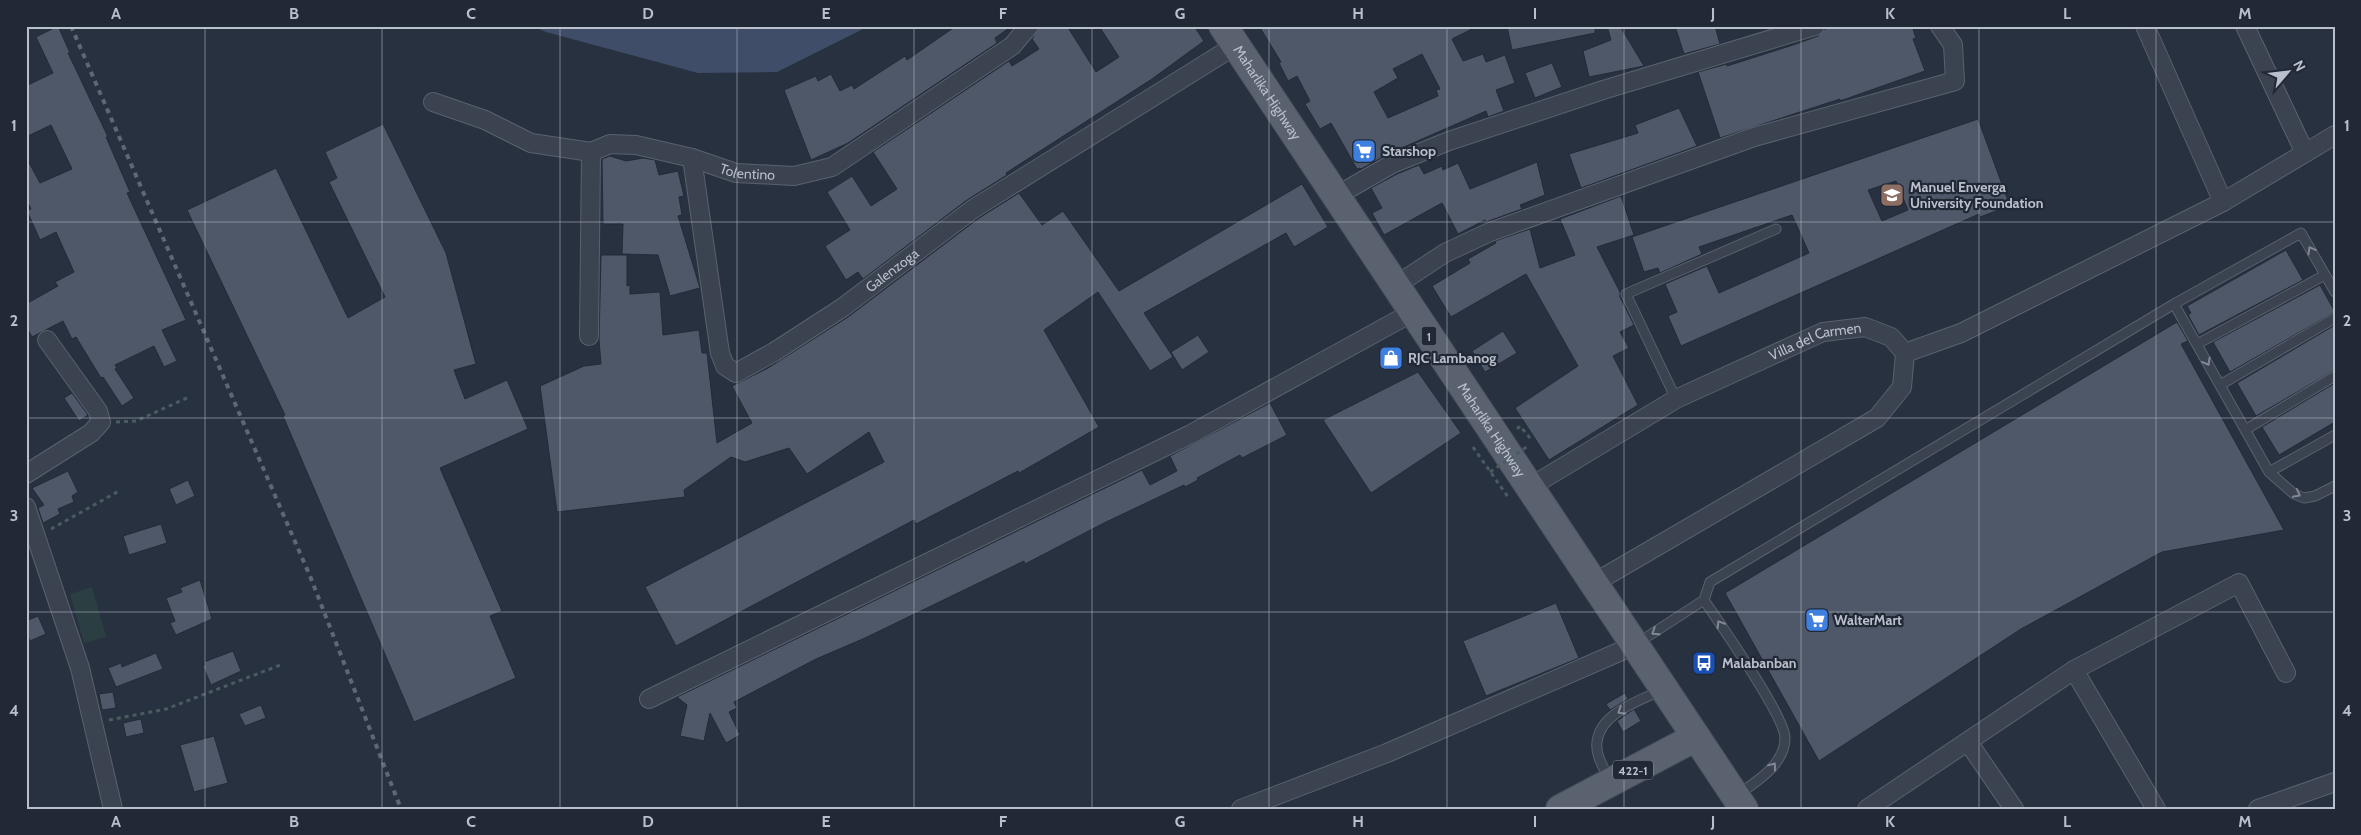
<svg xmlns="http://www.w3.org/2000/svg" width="2361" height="835" font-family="Cabin,sans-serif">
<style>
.green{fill:#2b3f42}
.water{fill:#3f4d68}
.building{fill:#4e5869;stroke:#232a38;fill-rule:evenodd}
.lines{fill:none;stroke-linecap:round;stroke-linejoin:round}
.lane-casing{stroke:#5a616e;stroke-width:11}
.street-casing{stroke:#5a616e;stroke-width:20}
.primary-casing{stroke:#464c5a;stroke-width:30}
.path{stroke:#4a5c60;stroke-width:3;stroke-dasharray:4 4;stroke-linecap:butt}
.lane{stroke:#3c4350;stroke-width:9}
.street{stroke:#3c4350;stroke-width:18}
.primary{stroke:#5a6270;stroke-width:28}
.rail{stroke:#5e6777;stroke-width:4;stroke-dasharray:5 5;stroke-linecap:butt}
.path-bridge{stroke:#4a5c60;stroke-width:3;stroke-dasharray:4 4;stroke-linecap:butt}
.oneway{stroke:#818794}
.grid{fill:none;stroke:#b9bfcb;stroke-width:1;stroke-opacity:0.55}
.labels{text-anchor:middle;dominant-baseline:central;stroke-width:4.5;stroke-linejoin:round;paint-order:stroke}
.shield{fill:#212836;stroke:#8b929e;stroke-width:1}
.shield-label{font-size:12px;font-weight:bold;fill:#b9bfcb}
.street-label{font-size:14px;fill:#b9bfcb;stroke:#212836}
.poi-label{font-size:14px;font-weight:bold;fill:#b9bfcb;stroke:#212836;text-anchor:start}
.neatline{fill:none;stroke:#b9bfcb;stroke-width:2}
.grid-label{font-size:16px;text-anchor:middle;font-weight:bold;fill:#b9bfcb}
</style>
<rect width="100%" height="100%" fill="#283140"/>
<path class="green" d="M92,587L106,637L84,643L70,594Z"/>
<path class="water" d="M533,26H869L777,72L698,73L546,32Z"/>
<path class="building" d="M58,26L70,53H68L108,137H106L130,192L127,193L186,320L162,330L177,361L164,367L154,346L115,365L117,368L115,369L134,398L122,406L103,377L101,378L76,337L72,339L63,321L32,337L26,326V304L58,286L55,282L74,272L56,232L40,240L27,211L31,209L26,198V157L40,183L72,169L51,125L26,137V86L53,73L36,37Z
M956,26H1012L995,38L997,43L848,143L811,160L784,90L816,76L818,81L831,74L840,91L852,85L854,89L905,56L907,60Z
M1039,26H1067L1096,72L1119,57L1099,26H1194L1204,41L1152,79L1006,173L1007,175L967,200L863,279L858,272L846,280L825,246L850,230L827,192L852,176L871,206L897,189L873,152L1009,61L1012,66L1039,49L1032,39Z
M1259,26H1478L1452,39L1463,61L1483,54L1486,62L1505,55L1515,83L1496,90L1504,111L1488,117L1486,111L1388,154L1361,169L1360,168L1357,169L1331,123L1320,129L1305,104L1310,101L1297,76L1288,81L1279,63L1281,62ZM1422,54L1440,89L1436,90L1438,96L1388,118L1374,92L1398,78L1393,69Z
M1507,26H1595V33L1512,50Z
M1607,26H1620L1644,66L1589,77L1583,51L1611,40Z
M1675,26H1715L1720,44L1684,54Z
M1835,26H1912L1916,38L1913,39L1925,71L1840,101V99L1720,138L1698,72L1727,64V66L1793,45L1818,36L1825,29Z
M1552,63L1562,87L1535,98L1525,73Z
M1679,108L1697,146L1581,188L1569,154L1638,133L1635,125Z
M1978,119L2010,206L1980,217L1979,214L1681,346L1668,316L1677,312L1665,284L1707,266L1719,293L1809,253L1792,215L1699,247L1702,254L1660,273L1658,268L1644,272L1632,237ZM1896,181L1908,210L1882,221L1868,190Z
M383,124L446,253L476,364L454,370L465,399L507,380L528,429L440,468L502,611L490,616L516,678L414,722L283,416L285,415L187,210L276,168L348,318L385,297L329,182L337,178L325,152Z
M610,156L626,161L643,158L655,160L659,175L678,171L684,196L679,197L682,215L678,216L700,288L670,296L658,255L622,254L623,224H603L602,159Z
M1537,162L1545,195L1520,205L1522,209L1486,222L1485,220L1458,234L1442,203L1384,235L1372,213L1382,208L1371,188L1397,174L1419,165L1424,174L1442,166L1443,170L1458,163L1470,189Z
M1302,184L1328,227L1294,247L1286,233L1144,313L1173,357L1150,371L1098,292L1044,330L1099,427L1019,473L1018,471L916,524L914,520L676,646L645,587L884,462L869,432L807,474L789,448L745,462L731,457L684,490L685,497L557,512L540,386L584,366L601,364L599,340L601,255H627V286L630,285V294L660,292L663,335L699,330L702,353H707L717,443L752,423L732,386L768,368L848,317L979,218L1019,193L1042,225L1063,211L1119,291Z
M1621,196L1634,235L1597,247L1620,292V297L1634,325L1620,332L1629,348L1613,356L1638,405L1549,460L1515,408L1578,366L1526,274L1451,317L1432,286L1470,263L1468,259L1496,243L1495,241L1530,229L1540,268L1575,255L1560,219Z
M2286,250L2303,280L2199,335L2188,315L2191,313L2187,306Z
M2320,285L2335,312L2230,372L2213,342Z
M2177,322L2188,341L2181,344L2284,530L2162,552L2021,629L1819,761L1725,593Z
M2335,325V370L2256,416L2237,383Z
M1503,331L1517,353L1485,372L1472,351Z
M1198,335L1209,352L1182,370L1171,352Z
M1418,372L1461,433L1371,493L1323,420Z
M2335,383V422L2279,455L2262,427Z
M72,393L88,415L79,421L64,398Z
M1270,403L1287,435L1242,458L1240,455L1197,478L1198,480L1185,487L1184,485L1104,523L1025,564L1024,561L865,638L816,659L734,702L737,708L729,712L740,735L726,743L710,713L704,741L680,736L687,705L677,697L1142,470L1150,485L1177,471L1170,456Z
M68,471L78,492L72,496L74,502L58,509L60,514L43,523L38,508L44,505L32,488Z
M188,480L195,496L176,505L169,489Z
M161,524L167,543L129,555L123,536Z
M200,580L212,619L176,635L170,623L175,621L166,598L182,592L180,588Z
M1556,603L1579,658L1486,696L1463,641Z
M38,616L46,634L30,641L26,633V621Z
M233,651L241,671L211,685L203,666L205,665L204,662Z
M156,653L163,669L116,687L108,668L121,663L122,667Z
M113,692L116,708L102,710L99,694Z
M1625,693L1628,699L1610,710L1606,704Z
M261,705L266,718L245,726L239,714Z
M1634,709L1641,721L1623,732L1617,721Z
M141,719L144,733L126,737L123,723Z
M214,736L228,783L194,792L180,745Z"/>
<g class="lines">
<g class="lane-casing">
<path id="lane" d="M2174,304L2269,472L2294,494L2304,498L2315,496L2335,486
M2197,344L2325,275
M2220,385L2335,318
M1676,399L1626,294L1776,229
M2245,430L2335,376
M2269,472L2335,435
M1704,600C1720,624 1785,716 1785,738C1785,741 1784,747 1783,750C1775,771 1755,782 1738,795
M1636,644L1704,600L1710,582L2174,304L2301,233L2335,292
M1609,779C1604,768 1595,755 1597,742C1600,713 1639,701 1662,690"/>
</g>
<g class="street-casing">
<g id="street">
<path d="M2145,26L2223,202"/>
<path d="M2245,26L2305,153"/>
<path id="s1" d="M433,102L485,120L531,143L591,152L610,144L636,145L692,158L736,173L794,176L832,167L1012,46L1029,26"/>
<path id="s2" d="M692,158L720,353L725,366L736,373L774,352L842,308L973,209L1236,45"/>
<path d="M1336,196L1392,164L1449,141L1603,90L1815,26"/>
<path d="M1395,286L1445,253L1490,232L1754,137L1955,81L1953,45L1940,26"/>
<path d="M589,336L591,152"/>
<path d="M1905,353L1961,333L2223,202L2335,135"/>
<path d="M26,474L91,433L101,422L98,411L47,340"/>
<path id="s3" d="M1530,487L1676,399L1823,332L1865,327L1891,337L1905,353L1902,387L1877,418L1594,583"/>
<path d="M26,507L80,668L113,809"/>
<path d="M2074,670L2156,809"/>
<path d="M649,699L1191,434L1413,312"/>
<path d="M1968,742L2014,809"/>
<path d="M1241,809L1387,753L1635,645"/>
<path d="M1867,809L2074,670L2239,583L2286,673"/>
<path d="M2258,809L2335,782"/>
</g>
</g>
<g class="primary-casing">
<g id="primary">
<path id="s4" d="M1223,26L1744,809"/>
<path d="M1560,809L1696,737"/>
</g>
</g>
<path class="path" d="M116,422L136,421L189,397
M1517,429L1520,426L1530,438
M1473,447L1508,497
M51,529L119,491
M109,720L166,709L283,664"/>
<use href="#lane" class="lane"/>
<use href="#street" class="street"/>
<use href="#primary" class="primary"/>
<path class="rail" d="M71,26L310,576L401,809"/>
<path class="path-bridge" d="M1490,472L1528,446"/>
</g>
<defs><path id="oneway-chevron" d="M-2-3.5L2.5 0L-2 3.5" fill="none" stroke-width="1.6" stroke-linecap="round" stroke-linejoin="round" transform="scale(1.25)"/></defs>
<g class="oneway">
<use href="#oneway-chevron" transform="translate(2311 250) rotate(-119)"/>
<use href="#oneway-chevron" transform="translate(2207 362) rotate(61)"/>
<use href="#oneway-chevron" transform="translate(2297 494) rotate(28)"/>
<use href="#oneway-chevron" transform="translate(1720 624) rotate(-122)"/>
<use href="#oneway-chevron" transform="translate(1655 632) rotate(147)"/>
<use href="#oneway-chevron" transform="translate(1621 711) rotate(148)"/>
<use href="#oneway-chevron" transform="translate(1773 766) rotate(-53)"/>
</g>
<path class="grid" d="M205,26V809M382,26V809M560,26V809M737,26V809M914,26V809M1092,26V809M1269,26V809M1447,26V809M1624,26V809M1801,26V809M1979,26V809M2156,26V809M26,222H2335M26,418H2335M26,612H2335"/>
<defs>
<g id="supermarket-square" transform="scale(1.25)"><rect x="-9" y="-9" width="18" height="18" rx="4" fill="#3f7fe0" stroke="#212836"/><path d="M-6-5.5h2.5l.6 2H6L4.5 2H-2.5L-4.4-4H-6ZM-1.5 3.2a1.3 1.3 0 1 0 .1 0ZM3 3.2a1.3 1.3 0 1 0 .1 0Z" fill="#fff"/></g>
<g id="university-square" transform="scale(1.25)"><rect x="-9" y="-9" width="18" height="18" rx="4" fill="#8d6e63" stroke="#212836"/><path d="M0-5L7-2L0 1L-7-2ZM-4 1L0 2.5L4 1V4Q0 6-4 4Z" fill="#fff"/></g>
<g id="shop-square" transform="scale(1.25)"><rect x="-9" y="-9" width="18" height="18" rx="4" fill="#3f7fe0" stroke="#212836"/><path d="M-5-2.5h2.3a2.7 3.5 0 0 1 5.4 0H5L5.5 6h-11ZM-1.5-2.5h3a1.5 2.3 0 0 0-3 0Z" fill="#fff"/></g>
<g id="bus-square" transform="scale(1.25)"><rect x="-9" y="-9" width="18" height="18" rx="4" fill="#1a4fb4" stroke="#212836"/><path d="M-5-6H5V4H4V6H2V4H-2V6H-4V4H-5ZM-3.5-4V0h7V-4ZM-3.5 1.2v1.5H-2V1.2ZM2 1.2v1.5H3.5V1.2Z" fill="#fff"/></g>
</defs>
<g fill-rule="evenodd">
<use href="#supermarket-square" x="1364" y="151"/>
<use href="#university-square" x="1892" y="195"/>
<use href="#shop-square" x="1391" y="358"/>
<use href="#supermarket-square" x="1817" y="620"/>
<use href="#bus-square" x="1704" y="663"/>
</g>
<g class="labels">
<g class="shield">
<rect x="1421.5" y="326.5" width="15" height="19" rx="4"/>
<rect x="1613" y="760.5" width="40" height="19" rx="4"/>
</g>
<g class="shield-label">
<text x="1429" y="336">1</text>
<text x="1633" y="770">422-1</text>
</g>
<g class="street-label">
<text stroke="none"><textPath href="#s4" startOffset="80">Maharlika Highway</textPath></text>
<text stroke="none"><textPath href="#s1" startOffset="329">Tolentino</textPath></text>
<text stroke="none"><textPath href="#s2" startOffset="411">Galenzoga</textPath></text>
<text stroke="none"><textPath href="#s3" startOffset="322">Villa del Carmen</textPath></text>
<text stroke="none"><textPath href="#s4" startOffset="485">Maharlika Highway</textPath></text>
</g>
<g class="poi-label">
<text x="1382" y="151">Starshop</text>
<text x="1910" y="187">Manuel Enverga<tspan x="1910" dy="16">University Foundation</tspan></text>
<text x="1408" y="358">RJC Lambanog</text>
<text x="1834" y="620">WalterMart</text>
<text x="1722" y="663">Malabanban</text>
</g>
</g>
<rect width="2361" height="835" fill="none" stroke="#212836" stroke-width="55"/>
<g transform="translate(2288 72) rotate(62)" stroke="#212836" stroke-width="4" paint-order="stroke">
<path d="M0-4L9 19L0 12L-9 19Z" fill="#b9bfcb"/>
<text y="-8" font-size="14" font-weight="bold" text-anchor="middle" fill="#b9bfcb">N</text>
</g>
<rect x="28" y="28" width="2306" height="780" class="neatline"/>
<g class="grid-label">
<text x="116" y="19">A</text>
<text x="294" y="19">B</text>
<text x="471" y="19">C</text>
<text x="648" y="19">D</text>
<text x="826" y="19">E</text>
<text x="1003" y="19">F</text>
<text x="1180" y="19">G</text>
<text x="1358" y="19">H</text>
<text x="1535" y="19">I</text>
<text x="1713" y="19">J</text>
<text x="1890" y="19">K</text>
<text x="2067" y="19">L</text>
<text x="2245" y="19">M</text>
<text x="14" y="131">1</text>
<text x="2347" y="131">1</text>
<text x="14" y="326">2</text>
<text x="2347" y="326">2</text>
<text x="14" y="521">3</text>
<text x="2347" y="521">3</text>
<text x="14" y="716">4</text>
<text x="2347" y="716">4</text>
<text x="116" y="827">A</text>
<text x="294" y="827">B</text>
<text x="471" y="827">C</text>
<text x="648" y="827">D</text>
<text x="826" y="827">E</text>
<text x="1003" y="827">F</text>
<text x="1180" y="827">G</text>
<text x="1358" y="827">H</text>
<text x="1535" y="827">I</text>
<text x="1713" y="827">J</text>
<text x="1890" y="827">K</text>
<text x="2067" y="827">L</text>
<text x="2245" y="827">M</text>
</g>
</svg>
